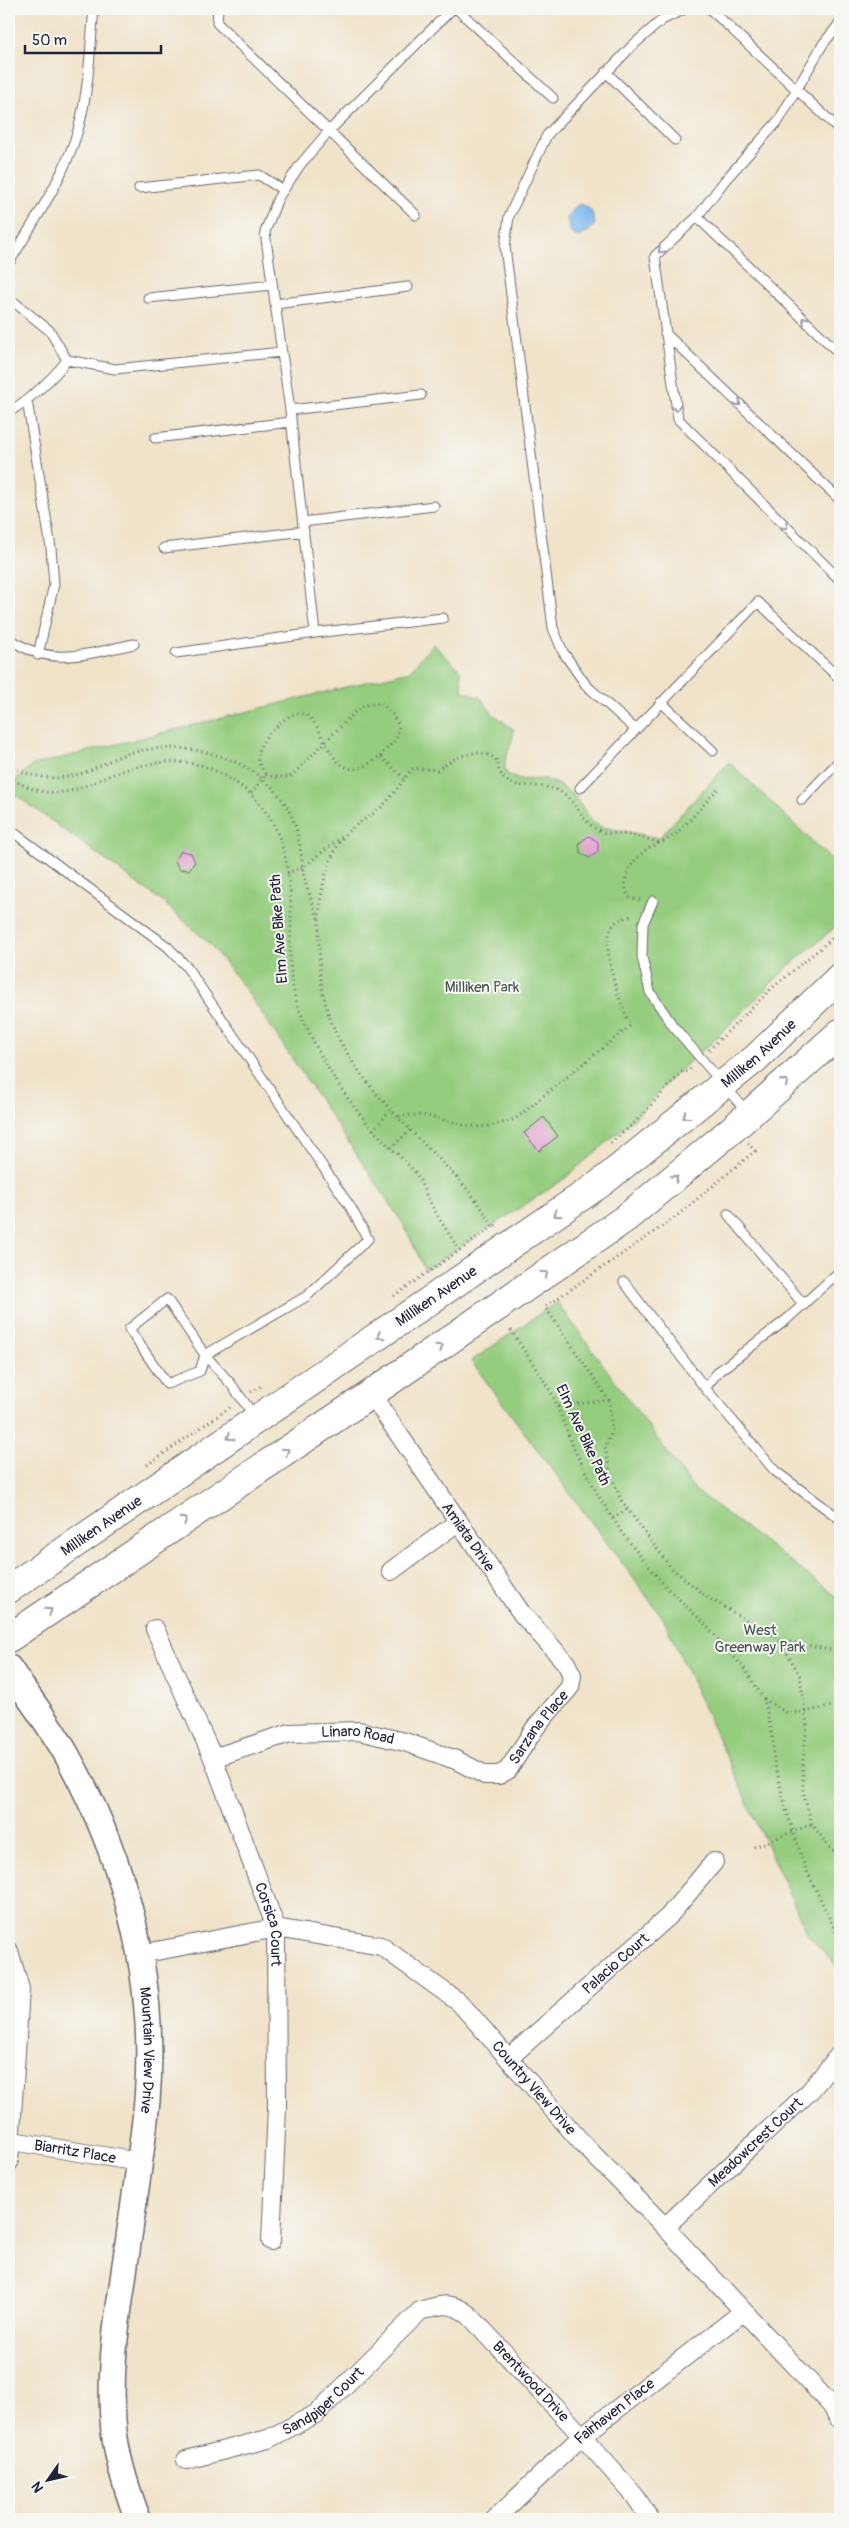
<svg xmlns="http://www.w3.org/2000/svg" width="849" height="2528" font-family="Pangolin,sans-serif">
<style>
.green{fill:#95cd7f;stroke:#5c785d}
.water{fill:#80b9f1;stroke:#516e96}
.building{fill:#e1a4d1}
.lines{fill:none;stroke-linecap:round;stroke-linejoin:round}
.lane-casing{stroke:#6a666d;stroke-width:11}
.street-casing{stroke:#6a666d;stroke-width:20}
.secondary-casing{stroke:#6a666d;stroke-width:28}
.primary-casing{stroke:#6a666d;stroke-width:30}
.path{stroke:#6a666d;stroke-width:3;stroke-dasharray:1 4;stroke-linecap:butt}
.lane{stroke:#fff;stroke-width:9}
.street{stroke:#fff;stroke-width:18}
.secondary{stroke:#fff;stroke-width:25}
.primary{stroke:#fff;stroke-width:28}
.oneway{stroke:#9c9ca7}
.labels{text-anchor:middle;dominant-baseline:central;stroke-width:4;stroke-linejoin:round;paint-order:stroke}
.street-label{font-size:15px;fill:#22223b;stroke:#f6f6f2}
.park-label{font-size:15px;fill:#44554f;stroke:#f6f6f2}
</style>
<rect width="100%" height="100%" fill="#f6f6f2"/>
<filter id="ink" filterUnits="userSpaceOnUse"><feTurbulence type="fractalNoise" baseFrequency=".02" numOctaves="2"/><feDisplacementMap in="SourceGraphic" scale="10" xChannelSelector="R" yChannelSelector="G"/><feConvolveMatrix kernelMatrix="1 2 1 2 8 2 1 2 1" color-interpolation-filters="sRGB"/></filter>
<filter id="wash" filterUnits="userSpaceOnUse"><feTurbulence type="fractalNoise" baseFrequency=".0096" numOctaves="4" result="noise"/><feDisplacementMap in="SourceGraphic" scale="20" xChannelSelector="R" yChannelSelector="G"/><feGaussianBlur stdDeviation="1.12" result="paint"/><feColorMatrix in="noise" values="0 0 0 0 0 0 0 0 0 0 0 0 0 0 0 0 0 1.4 0 .05"/><feComposite in="paint" operator="in"/></filter>
<g filter="url(#wash)">
<rect width="100%" height="100%" fill="#f0e3c9"/>
<path class="green" d="M433,644L460,670L463,691L481,698L492,713L513,729C515,746 499,759 507,774L519,780L545,779L561,786L574,796L592,821L602,827L659,838L729,762L840,868V923L791,964L711,1043L675,1074L635,1118L564,1179L425,1270L404,1225L246,990L210,944L163,902L9,790V786L33,765L410,671Z
M557,1302L695,1490L840,1599V1969L808,1935L663,1618L471,1361Z"/>
<path class="water" d="M580,204C593,208 592,213 595,224C590,230 577,245 570,230C568,226 569,222 567,218L572,213L573,209Z"/>
<g id="blocks">
<path class="building" d="M589,836L598,842V852L589,858L580,853L579,843Z
M181,851L191,853L195,862L189,870L179,869L175,861Z
M544,1117L558,1136L539,1151L524,1133Z"/>
</g>
</g>
<g filter="url(#ink)">
<use href="#blocks" fill-opacity="0" stroke="#6a666d" stroke-width="1"/>
<g class="lines">
<g class="lane-casing">
<path id="lane" d="M218,9L217,23L416,215
M457,9L553,98
M710,9L840,130
M840,23L823,44L779,120L726,179L697,217L655,256L678,419L840,580
M606,72L675,140
M139,188L259,175L283,190
M697,217L840,354
M9,263C34,221 64,178 78,130C89,91 90,49 94,9
M9,298L50,331L67,360
M148,298L272,285
M275,304L408,287
M665,333L840,500
M27,400L51,548L54,584L38,655
M290,410L421,395
M9,412C31,398 51,381 67,360L115,369L282,352
M155,438L291,422
M303,522L434,506
M164,548L304,531
M443,618L315,633L290,410L265,232L278,198L300,165L328,132L452,9
M9,638C50,669 89,653 134,644
M176,653L315,633
M661,702L713,751
M635,729L586,685L563,652L553,628L505,247L509,216L547,135L632,46L662,20L685,9
M580,788L758,602L840,679
M802,800L840,760
M9,829L168,947L186,966L351,1208L368,1239L307,1296L205,1355L200,1371L167,1384L129,1329L167,1299L205,1355L231,1384L255,1417
M653,901L643,924L642,957L650,992L673,1026L747,1112
M728,1214L804,1305
M624,1282L705,1388L775,1471L840,1519
M705,1388L719,1371L786,1320L840,1271"/>
</g>
<g class="street-casing">
<g id="street">
<path d="M391,1571L458,1522"/>
<path id="s1" d="M155,1629L213,1758L276,1928L277,2108L271,2241"/>
<path id="s2" d="M213,1758L290,1733L359,1731L405,1742L456,1760L485,1775H499L508,1770L535,1728L570,1687L572,1675L566,1663L522,1614L371,1394"/>
<path d="M9,1951L20,1989L9,2162"/>
<path id="s3" d="M141,1954L276,1928L381,1946L460,2003L583,2144L665,2227L831,2405L840,2420"/>
<path id="s4" d="M510,2057L668,1917L714,1862"/>
<path id="s5" d="M12,2141L139,2162"/>
<path id="s6" d="M665,2227L810,2091L840,2054"/>
<path id="s7" d="M186,2460L268,2439L316,2414L420,2311C442,2304 452,2301 470,2316L582,2436L635,2496L650,2519"/>
<path id="s8" d="M495,2519L582,2436L743,2312"/>
</g>
</g>
<g class="secondary-casing">
<g id="secondary">
<path id="s9" d="M9,1668C28,1697 51,1726 68,1757C126,1863 157,1979 147,2101C141,2163 130,2225 122,2287C115,2332 110,2374 113,2420C115,2454 126,2488 138,2519"/>
</g>
</g>
<g class="primary-casing">
<g id="primary">
<path id="s10" d="M9,1589L601,1183L756,1058L840,977"/>
<path d="M9,1638L371,1394L626,1218L735,1127L840,1033"/>
</g>
</g>
<path class="path" d="M9,765C32,779 62,782 88,771C105,764 120,754 138,751C194,740 266,760 291,815C299,832 301,852 303,871C305,886 313,903 318,918
M266,775L274,777H290L354,713L365,705L381,703L392,714L399,726L396,739L380,756
M9,778C19,783 30,789 41,791C70,798 93,781 119,772C147,762 183,757 211,769C277,798 291,851 291,919C291,938 289,955 291,974C292,996 303,1020 313,1040C328,1072 354,1110 379,1136C391,1149 407,1161 417,1175C422,1183 424,1192 429,1200C437,1217 449,1233 459,1250
M251,793L266,775L258,762C258,746 263,740 274,729C333,668 313,810 380,756L405,779
M287,873L303,867L342,837
M640,900L629,897C619,878 632,859 649,848C655,844 664,842 670,838C688,825 703,804 719,788
M709,1050L771,989L840,932
M399,1117C424,1110 447,1123 472,1126C488,1128 500,1124 515,1119L630,1026C621,1004 599,949 612,927C617,919 624,918 632,916
M373,1130L391,1110
M611,1143L635,1122L683,1071L688,1072L692,1067
M748,1143L755,1151L673,1219L545,1307L609,1400L612,1431L605,1447L611,1475L621,1500L671,1568L707,1597L779,1639L800,1676L807,1726L803,1760V1792L812,1824L827,1845L840,1857
M391,1148L410,1130
M496,1225L493,1227C476,1195 451,1171 426,1146C389,1109 341,1060 327,1009C320,986 319,962 319,938C318,904 323,865 343,837C352,825 368,819 379,809C393,797 401,782 413,768L437,770C454,758 476,745 496,759C503,799 531,778 559,791C578,800 582,826 603,832C612,835 623,833 633,835C642,837 650,840 659,843
M394,1296L493,1227
M511,1330L553,1395L573,1447L598,1495L622,1533L664,1585L704,1623L744,1668L764,1699L773,1739L774,1761L787,1813L805,1867L834,1928L840,1937
M251,1392L263,1385
M558,1406L609,1400
M147,1465L232,1406
M613,1518L627,1509
M780,1640L840,1652
M764,1699L787,1713L805,1712L840,1704
M754,1847L812,1824"/>
<use href="#lane" class="lane"/>
<use href="#street" class="street"/>
<use href="#secondary" class="secondary"/>
<use href="#primary" class="primary"/>
</g>
<defs><path id="oneway-chevron" d="M-2-3.5L2.5 0L-2 3.5" fill="none" stroke-width="1.6" stroke-linecap="round" stroke-linejoin="round" transform="scale(1.25)"/></defs>
<g class="oneway">
<use href="#oneway-chevron" transform="translate(661 250) rotate(137)"/>
<use href="#oneway-chevron" transform="translate(805 320) rotate(-136)"/>
<use href="#oneway-chevron" transform="translate(738 403) rotate(44)"/>
<use href="#oneway-chevron" transform="translate(676 408) rotate(82)"/>
<use href="#oneway-chevron" transform="translate(785 526) rotate(45)"/>
<use href="#oneway-chevron" transform="translate(785 1082) rotate(-41)"/>
<use href="#oneway-chevron" transform="translate(686 1116) rotate(142)"/>
<use href="#oneway-chevron" transform="translate(675 1178) rotate(-41)"/>
<use href="#oneway-chevron" transform="translate(557 1214) rotate(145)"/>
<use href="#oneway-chevron" transform="translate(545 1274) rotate(-35)"/>
<use href="#oneway-chevron" transform="translate(380 1336) rotate(146)"/>
<use href="#oneway-chevron" transform="translate(440 1347) rotate(-34)"/>
<use href="#oneway-chevron" transform="translate(230 1437) rotate(146)"/>
<use href="#oneway-chevron" transform="translate(286 1451) rotate(-34)"/>
<use href="#oneway-chevron" transform="translate(184 1520) rotate(-34)"/>
<use href="#oneway-chevron" transform="translate(49 1611) rotate(-34)"/>
</g>
</g>
<g class="labels">
<g class="street-label">
<text transform="translate(279 929) rotate(-94)">Elm Ave Bike Path</text>
<text stroke="none"><textPath href="#s10" startOffset="922">Milliken Avenue</textPath></text>
<text stroke="none"><textPath href="#s10" startOffset="518">Milliken Avenue</textPath></text>
<text transform="translate(583 1435) rotate(65)">Elm Ave Bike Path</text>
<text stroke="none"><textPath href="#s10" startOffset="112">Milliken Avenue</textPath></text>
<text transform="translate(468 1537) rotate(55)">Amiata Drive</text>
<text stroke="none"><textPath href="#s2" startOffset="361">Sarzana Place</textPath></text>
<text stroke="none"><textPath href="#s2" startOffset="149">Linaro Road</textPath></text>
<text stroke="none"><textPath href="#s1" startOffset="318">Corsica Court</textPath></text>
<text stroke="none"><textPath href="#s4" startOffset="141">Palacio Court</textPath></text>
<text stroke="none"><textPath href="#s9" startOffset="414">Mountain View Drive</textPath></text>
<text stroke="none"><textPath href="#s3" startOffset="454">Country View Drive</textPath></text>
<text stroke="none"><textPath href="#s6" startOffset="124">Meadowcrest Court</textPath></text>
<text stroke="none"><textPath href="#s5" startOffset="64">Biarritz Place</textPath></text>
<text stroke="none"><textPath href="#s7" startOffset="428">Brentwood Drive</textPath></text>
<text stroke="none"><textPath href="#s7" startOffset="152">Sandpiper Court</textPath></text>
<text stroke="none"><textPath href="#s8" startOffset="161">Fairhaven Place</textPath></text>
</g>
<g class="park-label">
<text x="482" y="987">Milliken Park</text>
<text x="760" y="1630">West<tspan x="760" dy="17">Greenway Park</tspan></text>
</g>
</g>
<rect width="849" height="2528" fill="none" stroke="#f6f6f2" stroke-width="30"/>
<g transform="translate(48 2480) rotate(236)" stroke="#f6f6f2" stroke-width="4" paint-order="stroke">
<path d="M0-4L9 19L0 12L-9 19Z" fill="#22223b"/>
<text y="-8" font-size="14" font-weight="bold" text-anchor="middle" fill="#22223b">N</text>
</g>
<path d="M25 45v8h136v-8" fill="none" stroke="#22223b" stroke-width="2.5"/>
<text x="32" y="45" font-size="15" fill="#22223b" stroke="#f6f6f2" stroke-width="4" paint-order="stroke">50 m</text>
</svg>
